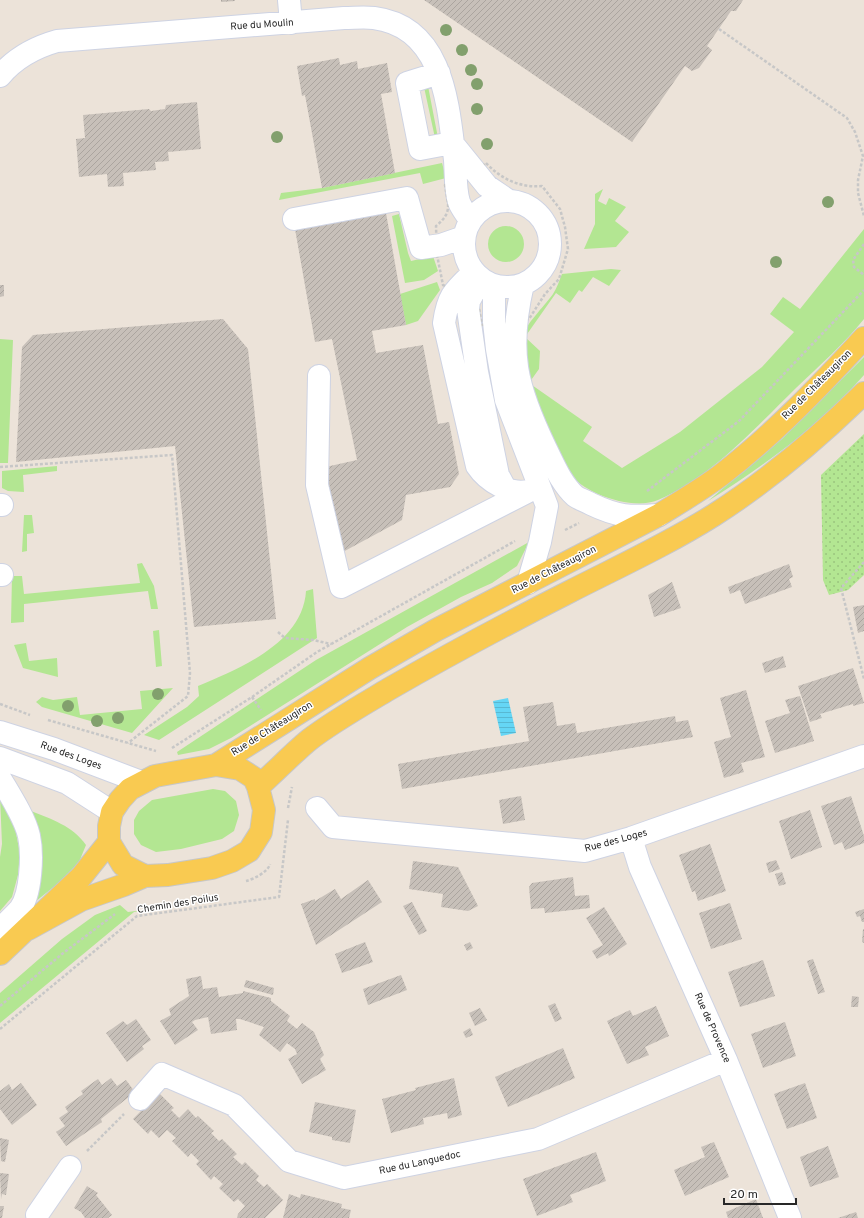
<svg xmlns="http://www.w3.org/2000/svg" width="864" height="1218" font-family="Overpass,sans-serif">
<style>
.grass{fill:#b3e692}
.park{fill:url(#park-dots)}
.water{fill:url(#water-rules)}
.building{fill:url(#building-hatch)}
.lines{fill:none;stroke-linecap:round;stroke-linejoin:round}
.minor-casing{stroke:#ced3e3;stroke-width:24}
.major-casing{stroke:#c7c7c7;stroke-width:24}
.path{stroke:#c7c7c7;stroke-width:2.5;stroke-dasharray:3 2;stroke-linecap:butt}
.minor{stroke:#fff;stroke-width:22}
.major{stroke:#f9ca51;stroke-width:22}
.tree{fill:#82a06d}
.labels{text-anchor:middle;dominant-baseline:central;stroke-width:3;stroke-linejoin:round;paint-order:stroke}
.street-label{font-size:10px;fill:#282828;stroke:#fff}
</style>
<defs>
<pattern id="park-dots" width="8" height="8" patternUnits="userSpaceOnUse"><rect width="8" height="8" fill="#b3e692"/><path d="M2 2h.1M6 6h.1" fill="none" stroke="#9ac57e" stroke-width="1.8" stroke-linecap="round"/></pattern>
<pattern id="water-rules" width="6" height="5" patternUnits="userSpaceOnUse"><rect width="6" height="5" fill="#65d6f5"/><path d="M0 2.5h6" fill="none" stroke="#58b8d2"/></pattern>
<pattern id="building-hatch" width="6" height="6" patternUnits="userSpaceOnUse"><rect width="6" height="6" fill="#c7c0b9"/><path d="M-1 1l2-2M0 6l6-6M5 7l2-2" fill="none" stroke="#aba59f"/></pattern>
</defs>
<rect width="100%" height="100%" fill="#ece3d9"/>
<path class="grass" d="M428,86L438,138H435L424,87Z
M442,163L446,178L423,184L420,173L279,200L281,193L322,188Z
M603,189L598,201L606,205L609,198L626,207L615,221L629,232L616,247L584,249L595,224V194Z
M399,214L408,253L411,261L433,256L438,271L424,280L405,283L392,216Z
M488 244a18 18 0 1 1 36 0a18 18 0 1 1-36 0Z
M864,229V319C844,344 819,366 796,388C756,427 711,478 658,500C633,511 584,494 568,472C550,447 516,363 524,333C527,323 547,303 553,294C557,288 559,281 562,274L611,269L621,270L609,286L593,277L582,292L579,290L570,303L556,293L525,337L540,351L539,369L529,383L592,427L583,441L622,468L680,432L762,367L794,332L770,314L783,297L800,309Z
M437,282L440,290L418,321L406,325L400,294Z
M0,339L13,340L8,463H0Z
M864,357V375C819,426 765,465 708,501L782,439Z
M57,466V471L23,475L24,492L8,491L2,488V471Z
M24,515H32L34,533L27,534V551L22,552Z
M529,542L517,566L492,583L461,597L407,627L231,738L209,749L178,755L177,752L316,660Z
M142,563L154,586L158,609H151L148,591L24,604V622L11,623L12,576H22L24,594L140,583L137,564Z
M313,589L317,638L159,740L144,735L187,707L199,696L198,686C239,669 303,643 306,591Z
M159,630L162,666L156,667L153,631Z
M26,643L29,661L57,658L58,677L23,668L14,645Z
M173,688L132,733L42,707L36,702L42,697L53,700L77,697L80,715L142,709L140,691Z
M213,789L225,791L236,801L239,815L234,831L222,839L181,849L156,852L141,845L134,834V820L139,811L152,800Z
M0,797L14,822L20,854L18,875L12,897L0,911V857L2,844Z
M31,811C51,819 73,826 86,845L79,862L61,881L25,910Z
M120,905L128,912L157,908L134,912L0,1023V993L62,939L95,915Z"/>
<path class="park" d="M864,434V575L848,590L829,595L823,580L821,475Z"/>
<path class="water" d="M508,698L516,733L501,736L493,701Z"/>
<path class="building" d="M221,0H235V1L221,2Z
M424,0H743L736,11H731L707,46L712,50L699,68L692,71L685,66L632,142Z
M339,58L340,65L357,61L358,69L387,63L392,92L381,94L395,173L322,188L305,95L302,96L297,66Z
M197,102L201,149L168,152L169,161L155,162L156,170L123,173L124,186L108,187L107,174L79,177L76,139L85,138L83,115L149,109L151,111L165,109L166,105Z
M386,213L406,325L372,331L376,353L423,345L438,424L449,422L459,474L450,487L406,495L402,520L341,553L321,468L357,460L332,339L315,342L295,229Z
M0,285H4V296L0,297Z
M223,319L248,349L276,619L194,627L175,446L16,462L22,347L33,335Z
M789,564L793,577L789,579L792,587L745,604L740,590L730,594L728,587Z
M672,582L681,608L654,617L648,595Z
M864,605V631L858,633L853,607Z
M783,656L786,667L765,673L762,663Z
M853,668L864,703L853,706V704L820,714L822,718L810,722L798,686Z
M746,690L765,757L741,763L744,772L724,778L714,742L731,737L720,698Z
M800,696L814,741L775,753L765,721L790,713L785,700Z
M553,702L557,726L575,723L577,733L675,716L676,722L688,720L693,737L402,789L398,764L529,741L523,707Z
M521,796L525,820L503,824L499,800Z
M851,796L864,836V843L845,850L842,842L834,845L821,806Z
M810,810L822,847L791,859L779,821Z
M710,844L726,891L698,901L695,891L692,892L679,855Z
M776,860L780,869L769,873L766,863Z
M413,861L458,867L478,906L468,911L441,907L443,894L409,889Z
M782,872L786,884L779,886L775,874Z
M573,877L575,896L589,895L590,908L545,913L544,908L531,909L529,887L532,883Z
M368,880L382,902L316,945L301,904L315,899V901L335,889L341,899Z
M412,902L427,931L419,935L403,906Z
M730,903L742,939L711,949L699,913Z
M604,907L627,944L609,956L608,953L597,959L592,951L603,945L586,918Z
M864,909V922H862L860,916L857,917L855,912Z
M863,929H864V943L862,942Z
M365,942L373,962L342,973L335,954Z
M470,942L473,948L467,951L464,945Z
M813,959L825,992L818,994L807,961Z
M763,960L775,996L740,1007L728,972Z
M401,975L407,990L368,1005L363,989Z
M201,976L203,989L217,987L219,997L243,993V991L271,998V1001L290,1016L287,1021L297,1029L302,1023L314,1032L324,1055L320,1059L326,1070L302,1084L288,1059L297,1054L295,1049L287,1043L280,1052L259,1035L264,1027L240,1019H236L237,1030L211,1034L208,1017L195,1020L192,1022L198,1030L175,1045L160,1021L171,1015L169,1009L189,996L186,979Z
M246,980L274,988L273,995L244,987Z
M852,996L859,997L858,1007H851Z
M555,1003L562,1019L555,1022L548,1006Z
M656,1006L669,1036L645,1047L649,1055L627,1064L607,1021L630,1010L633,1016Z
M480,1008L487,1020L475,1026L469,1013Z
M136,1019L151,1040L142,1046L144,1049L127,1062L106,1033L123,1021L127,1025Z
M785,1022L796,1056L763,1068L751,1034Z
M470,1028L473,1035L466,1038L463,1032Z
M563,1048L575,1078L508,1107L495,1077Z
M111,1078L117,1086L126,1080L135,1092L101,1119L102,1122L66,1146L56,1132L65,1126L59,1118L68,1112L65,1107L83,1094L81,1091L98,1079L102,1085Z
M454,1078L462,1115L448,1119L447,1113L423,1118L424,1124L391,1133L382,1099L416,1090L415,1088Z
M21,1083L37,1105L12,1125L0,1109V1091L9,1084L12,1090Z
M805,1083L817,1118L787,1129L774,1094Z
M159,1093L174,1108L171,1110L179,1118L188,1109L196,1118L198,1116L214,1131L211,1133L219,1141L222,1139L237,1154L233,1157L242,1165L245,1162L259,1176L256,1180L264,1187L267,1184L283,1200L265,1218H237L238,1214L245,1206L238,1199L234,1202L219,1188L223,1184L214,1176L211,1180L196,1164L199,1161L191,1153L188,1157L172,1141L176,1138L167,1130L159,1138L151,1130L148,1134L133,1119Z
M315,1102L356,1110L350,1143L332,1140V1137L309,1132Z
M0,1138L9,1140L5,1162L1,1161V1164Z
M714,1142L729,1177L685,1196L674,1170L705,1157L701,1147Z
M828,1146L839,1177L810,1187L800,1157Z
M596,1152L606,1181L570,1195L573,1202L537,1216L523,1179Z
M0,1173L9,1174L6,1195L2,1194L1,1199Z
M87,1186L98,1193L96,1195L112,1215L108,1218H85L81,1212L74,1208Z
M289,1194L300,1198L301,1194L342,1204L341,1208L351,1210L349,1218H283Z
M756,1199L763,1218H728L726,1212Z
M0,1206H4L2,1218H0Z
M856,1212L858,1218H838Z"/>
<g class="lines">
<g class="minor-casing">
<path id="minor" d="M289,0L291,23
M439,73L407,83L420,149L452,143
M0,76C15,58 36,47 57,41L344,18C354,18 364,17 374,18C444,27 448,105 455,160C456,173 455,190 459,202C461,208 467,215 470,220
M453,144L487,186L509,201
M464 244a43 43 0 1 1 86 0a43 43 0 1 1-86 0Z
M294,219L407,198L421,248L441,245L464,237
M474,272C454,291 448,295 444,323L477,466C487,481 512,497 531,490
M481,279L469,301L468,309L477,372L498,475L505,488
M523,284C507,352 516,387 546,449C554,465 561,483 575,496C579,499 586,501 591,504C618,517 630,517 659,515
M494,286V322L497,349L506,400L547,506L540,542L528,583
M319,376L317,485L341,587L527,492
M0,505H2
M0,575H2
M0,732L54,749L141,782
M0,758L67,783L112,812
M0,778C10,795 25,818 29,836C33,855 31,894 20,909C14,916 6,923 0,929
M317,808L333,827L585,851L631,838L864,756
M631,838L640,867L726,1060L790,1218
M140,1099L162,1074L234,1105L289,1161L344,1178L538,1139L726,1060
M38,1218L37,1215L70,1167"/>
</g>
<g class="major-casing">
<path id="major" d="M216,765L370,668L436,630L659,515C680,502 701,490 721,475C772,436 820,386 864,338
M258,787C275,772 291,755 309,740C332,722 364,704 389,689C448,655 508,623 569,592C618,567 668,544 714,515C769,480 818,438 864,393
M28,929L81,900L124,885L145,876L168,875L212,868L232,861L249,851L261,832L264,810L258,787L254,778L240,769L216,765L155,776L130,789L120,800L112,812L109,826V842L123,865L145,876
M0,954L81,877L109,842"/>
</g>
<path class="path" d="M719,29L847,118L855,132L863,156L858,180V193L864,216
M486,163C501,179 520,188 542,186L560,209L565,227L568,249L559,279L545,294L529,319C513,323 498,321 482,325L479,308L462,294L443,285L437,255L436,226C453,212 448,205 445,185L466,179Z
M864,244L853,260L854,267L864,275
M0,467L172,455L190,673L188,696L128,743
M647,491L739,421L864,290
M565,530L579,523
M864,562L841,588L864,679
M278,632L285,638L313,640L331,644
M252,697L261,710
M0,704L30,715
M48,720L156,751
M172,748L252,697L317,652L515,541
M288,808L292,787
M246,881C254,879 268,872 270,864
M0,1006L62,954L115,914
M0,1029L137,916L279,897L288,820
M87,1151L124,1114"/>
<use href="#minor" class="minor"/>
<use href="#major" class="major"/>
</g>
<g class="tree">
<circle cx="446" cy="30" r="6"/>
<circle cx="462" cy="50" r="6"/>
<circle cx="471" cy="70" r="6"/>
<circle cx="477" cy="84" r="6"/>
<circle cx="477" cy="109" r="6"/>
<circle cx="277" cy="137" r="6"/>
<circle cx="487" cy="144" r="6"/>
<circle cx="828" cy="202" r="6"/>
<circle cx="776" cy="262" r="6"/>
<circle cx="158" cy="694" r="6"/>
<circle cx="68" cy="706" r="6"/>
<circle cx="118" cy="718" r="6"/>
<circle cx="97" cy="721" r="6"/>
</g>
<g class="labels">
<g class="street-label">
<text transform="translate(262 25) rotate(-4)">Rue du Moulin</text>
<text transform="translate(817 385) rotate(-45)">Rue de Châteaugiron</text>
<text transform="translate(554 570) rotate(-27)">Rue de Châteaugiron</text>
<text transform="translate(272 729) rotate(-32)">Rue de Châteaugiron</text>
<text transform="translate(71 756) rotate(20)">Rue des Loges</text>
<text transform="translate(616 841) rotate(-15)">Rue des Loges</text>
<text transform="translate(178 904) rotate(-9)">Chemin des Poilus</text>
<text transform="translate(712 1028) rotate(66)">Rue de Provence</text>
<text transform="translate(420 1163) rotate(-12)">Rue du Languedoc</text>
</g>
</g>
<path d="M724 1198v6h72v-6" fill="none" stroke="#282828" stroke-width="2"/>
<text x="730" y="1198" font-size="12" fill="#282828" stroke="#ffffff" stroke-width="3" paint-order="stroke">20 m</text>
</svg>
